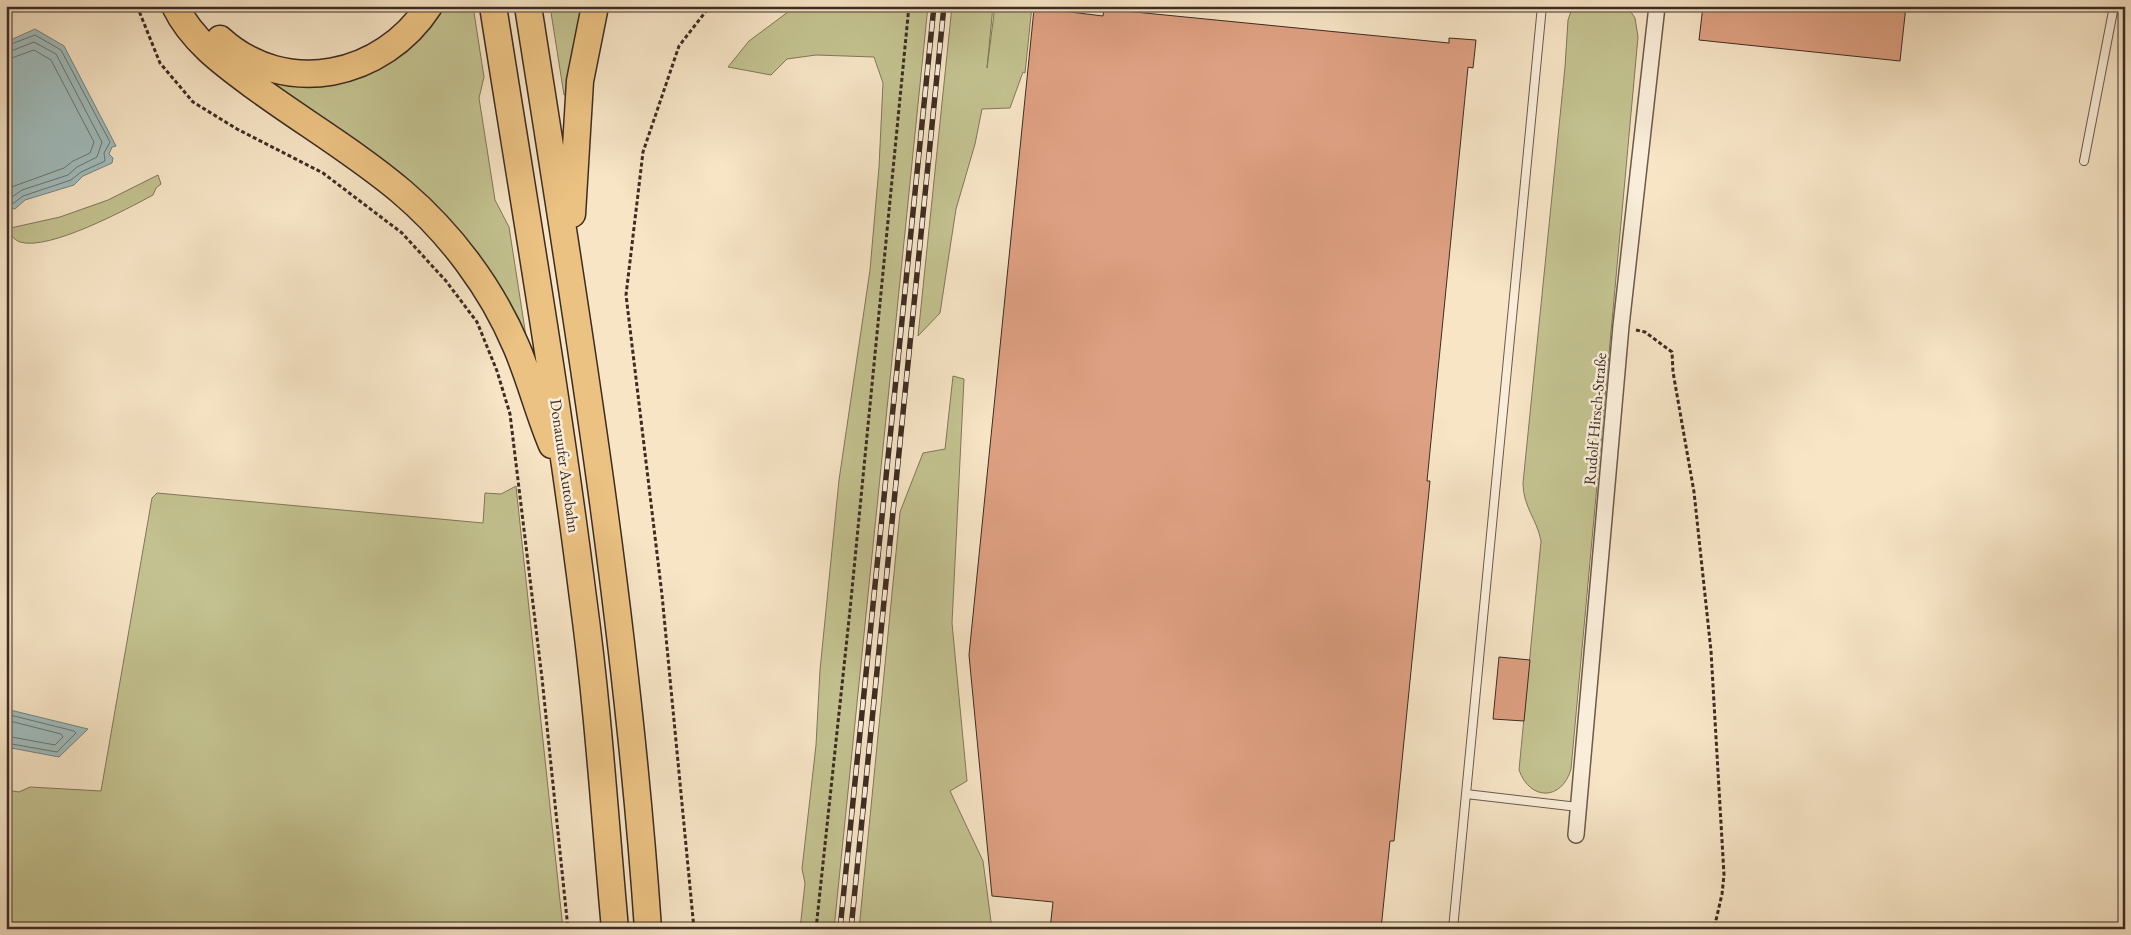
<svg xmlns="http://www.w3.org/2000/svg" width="2131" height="935" font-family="'EB Garamond',serif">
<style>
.green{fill:#c3c290;stroke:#80775a}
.water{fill:#a0bdbe;stroke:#788380}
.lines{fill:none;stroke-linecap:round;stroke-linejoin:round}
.shore{stroke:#6e7471;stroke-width:1}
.building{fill:#dea082;stroke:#3d2c24}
.service-casing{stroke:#6c5a4c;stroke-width:10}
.minor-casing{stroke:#6c5a4c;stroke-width:18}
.motorway-casing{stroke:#3d2c24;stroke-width:29}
.path{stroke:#3d2c24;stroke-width:3;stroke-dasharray:4 2.5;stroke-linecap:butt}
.service{stroke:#faeeda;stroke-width:8}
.minor{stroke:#faeeda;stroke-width:15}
.motorway{stroke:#ecc283;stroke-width:26}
.rail-casing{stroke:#3d2c24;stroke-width:5.5}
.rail{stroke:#faeeda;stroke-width:4;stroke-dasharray:11;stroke-linecap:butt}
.labels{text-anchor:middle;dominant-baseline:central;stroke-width:5;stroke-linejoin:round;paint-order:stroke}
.street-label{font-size:16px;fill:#3d2c24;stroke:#faeeda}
</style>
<rect width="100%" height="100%" fill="#f7e5c6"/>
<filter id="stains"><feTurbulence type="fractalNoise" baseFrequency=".004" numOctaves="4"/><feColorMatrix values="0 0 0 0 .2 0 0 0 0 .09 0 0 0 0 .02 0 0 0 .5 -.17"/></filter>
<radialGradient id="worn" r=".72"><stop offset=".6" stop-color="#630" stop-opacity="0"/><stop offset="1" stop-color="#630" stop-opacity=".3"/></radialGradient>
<path class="green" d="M438,6H473L484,77L479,98L495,200L509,227L528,349L494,285L254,70L309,80Z
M550,6H587L571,94L564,95Z
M796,6H928L834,929H800L805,883L802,869L816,745L820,670L839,480L870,270L879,167L883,83L874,57L816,55L787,59L771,75L728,67L749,41Z
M952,6H993L987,68L995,6H1032L1025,73L1023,72L1010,108L982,109L975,144L956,209L940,313L918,336Z
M1573,6H1627L1635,18L1638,37L1571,769C1562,801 1530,801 1519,770L1541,541C1537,519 1523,507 1523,483L1565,67L1568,20Z
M158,175L161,184L156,188L153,195C127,209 49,251 20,242C14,240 10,234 6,229L60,217L108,200Z
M953,376L964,379L952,623L967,781L950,791L983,861L992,929H859L900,512L923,453L945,449Z
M516,486L563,929H6V790L19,792L30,787L101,791L152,498L157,493L483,523L485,493L501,494Z"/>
<path class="water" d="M35,29L64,46L116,146L112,147L109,154L113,158L112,163L83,176L74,185L25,200L15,209L6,207V42Z
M6,709L88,729L59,757L6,747Z"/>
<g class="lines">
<path class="shore" d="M6,46L35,35L61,50L110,142L104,153L105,161L81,172L71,180L23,196L14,203H6
M6,53L34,42L56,54L102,142L97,157L77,167L68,175L22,190L12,197L6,196
M6,60L34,50L51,60L94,142L90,153L73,161L64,168L6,189
M6,714L74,731L76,733L57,752L6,743
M6,720L61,734L63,737L55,745L6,736"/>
</g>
<path class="building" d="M1036,6H1062V11L1103,16L1104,9L1449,43V38L1476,40L1473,68L1468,67L1427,481H1430L1394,841H1390L1381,929H1050L1053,902L992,896L969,655L1034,9H1036Z
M1703,6H1906L1900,61L1699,40Z
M1499,657L1530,660L1524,721L1493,719Z"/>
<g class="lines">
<g class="service-casing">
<path id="service" d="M2084,161L2114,6
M1466,794L1542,6
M1453,929L1466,794L1578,807"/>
</g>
<g class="minor-casing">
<path id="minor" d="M1576,835L1621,326L1657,6"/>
</g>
<g class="motorway-casing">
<path id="motorway" d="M175,6C192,41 224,64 254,86C303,122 356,153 402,192C450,233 491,287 516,346C530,378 538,412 552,445
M493,6C524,203 558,400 583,598C598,708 605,819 615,929
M528,6C576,312 627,619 648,929
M220,39C286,99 383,77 429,6
M572,214L580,81L595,6"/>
</g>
<path class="path" d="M137,6L160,63L193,102L237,129L323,173L402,233L446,281L477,322L497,371L510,414L542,678L568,929
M1636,330L1645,332L1672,352L1673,372L1694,492L1711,651L1724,875L1722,894L1714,929
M694,929L662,595L626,295L643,152L679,46L710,6
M816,929L850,610L909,6"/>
<use href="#service" class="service"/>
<use href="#minor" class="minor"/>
<use href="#motorway" class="motorway"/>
<g class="rail-casing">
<path id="rail" d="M840,929L934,6
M851,929L944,6"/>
</g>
<use href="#rail" class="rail"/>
</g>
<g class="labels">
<g class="street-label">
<text transform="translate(1595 419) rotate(-85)">Rudolf Hirsch-Straße</text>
<text transform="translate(565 466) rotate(82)">Donauufer Autobahn</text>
</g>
</g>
<rect width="2131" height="935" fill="none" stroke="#f7e5c6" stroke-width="25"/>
<rect x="8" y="8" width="2116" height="920" fill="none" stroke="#3d2c24" stroke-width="2.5"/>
<rect x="12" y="12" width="2106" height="910" fill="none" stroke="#3d2c24"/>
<rect width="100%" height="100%" filter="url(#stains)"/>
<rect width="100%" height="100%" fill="url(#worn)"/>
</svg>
